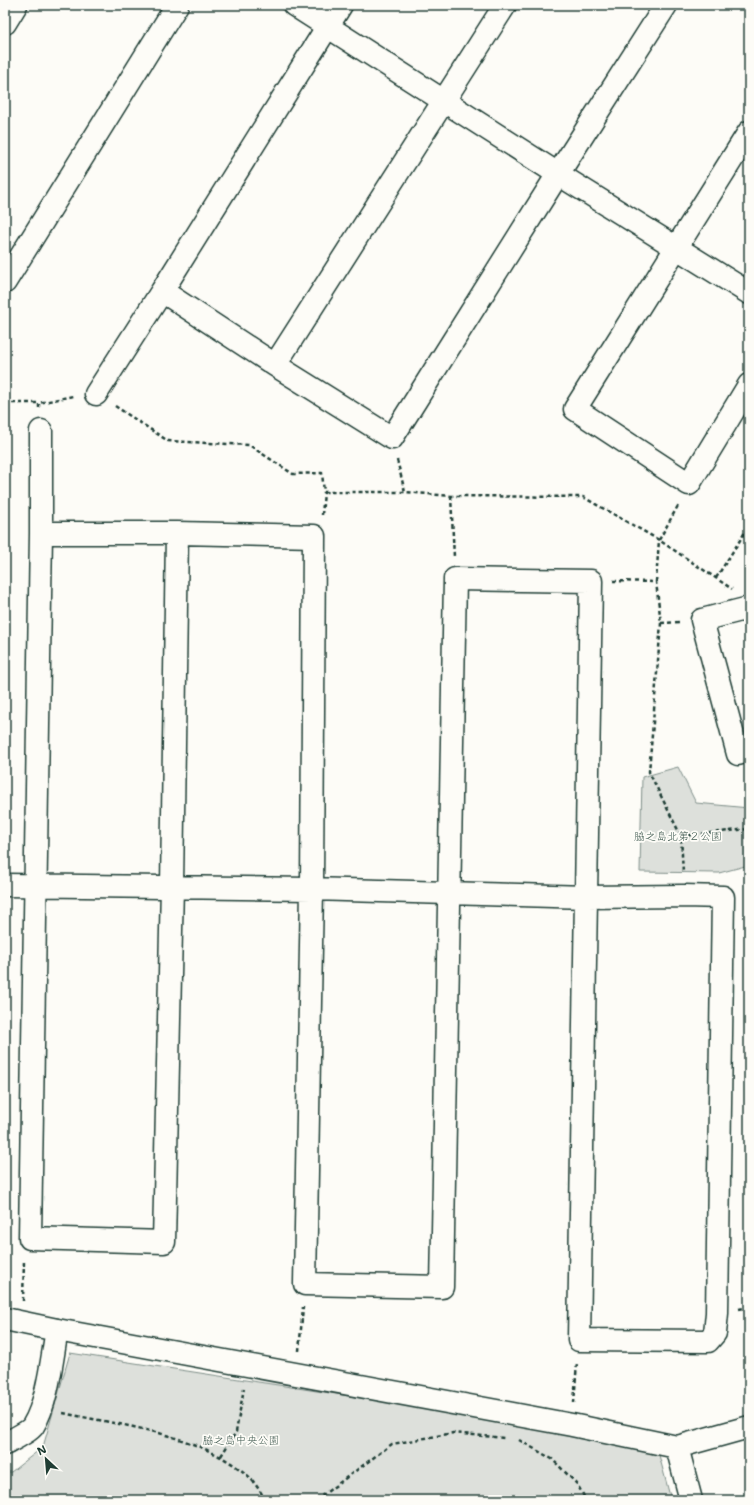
<svg xmlns="http://www.w3.org/2000/svg" width="754" height="1505" font-family="'Shantell Sans','Klee One',sans-serif">
<style>
.green{fill:#dde0db;stroke:#7e8e88}
.lines{fill:none;stroke-linecap:round;stroke-linejoin:round}
.street-casing{stroke:#1f3d34;stroke-width:25}
.secondary-casing{stroke:#1f3d34;stroke-width:25}
.path{stroke:#1f3d34;stroke-width:2.5;stroke-dasharray:4 3;stroke-linecap:butt}
.street{stroke:#fdfcf7;stroke-width:22}
.secondary{stroke:#fdfcf7;stroke-width:22}
.labels{text-anchor:middle;dominant-baseline:central;stroke-width:3.5;stroke-linejoin:round;paint-order:stroke}
.park-label{font-size:11px;fill:#455e55;stroke:#fdfcf7}
</style>
<rect width="100%" height="100%" fill="#fdfcf7"/>
<filter id="ink" filterUnits="userSpaceOnUse"><feTurbulence type="fractalNoise" baseFrequency=".025" numOctaves="2"/><feDisplacementMap in="SourceGraphic" scale="8" xChannelSelector="R" yChannelSelector="G"/><feConvolveMatrix kernelMatrix="1 2 1 2 8 2 1 2 1" color-interpolation-filters="sRGB"/></filter>
<g filter="url(#ink)">
<path class="green" d="M678,767L696,803L749,808V865L719,873L640,872L642,777Z
M70,1353L641,1441L659,1455L671,1500H5V1472H11L43,1447Z"/>
<g class="lines">
<g class="street-casing">
<path id="street" d="M294,5L558,174L749,293
M5,23L16,5
M749,132L575,409L689,484L749,385
M5,282L177,5
M162,291L341,5
M275,365L505,5
M96,394L162,291L275,365L392,438L558,174L666,5
M41,431V533L30,1238L164,1242L172,886L177,533
M749,608L702,620L738,754L749,751
M5,885L312,889L586,897L684,896L723,897L717,1313L715,1333L708,1341L579,1340L591,581L455,579L442,1287L305,1284L312,889L314,536L177,533H41
M5,1444C12,1440 30,1431 33,1426C48,1402 52,1357 57,1330"/>
</g>
<g class="secondary-casing">
<path id="secondary" d="M5,1319L57,1330L572,1425L677,1447L749,1427
M677,1447L691,1500"/>
</g>
<path class="path" d="M5,403H38
M115,406L168,441L249,445L293,474L322,473L324,492H405L451,496L583,497L659,540L732,589
M39,408V403L73,396
M397,460L405,492
M451,496L454,557
M322,515L324,492
M716,578L749,526
M613,581L656,582L661,623L649,772L681,836L683,873
M656,582L659,540L679,504
M661,623L680,622
M681,836L749,829
M23,1301L24,1260
M739,1309L749,1307
M299,1351L303,1307
M574,1403L577,1362
M63,1413C124,1426 196,1433 246,1474C254,1480 260,1492 266,1500
M519,1440L552,1459L577,1484L586,1500
M221,1456L236,1432L244,1388
M316,1500L392,1444L453,1433L504,1438"/>
<use href="#street" class="street"/>
<use href="#secondary" class="secondary"/>
</g>
</g>
<g class="labels">
<g class="park-label">
<text x="678" y="836">脇之島北第２公園</text>
<text x="241" y="1440">脇之島中央公園</text>
</g>
</g>
<rect width="754" height="1505" fill="none" stroke="#fdfcf7" stroke-width="20"/>
<rect x="10" y="10" width="734" height="1485" fill="none" stroke="#1f3d34" stroke-width="1.5" filter="url(#ink)"/>
<g transform="translate(46 1459) rotate(334)" stroke="#fdfcf7" stroke-width="3" paint-order="stroke">
<path d="M0-3L7 15L0 10L-7 15Z" fill="#1f3d34"/>
<text y="-6" font-size="11" font-weight="bold" text-anchor="middle" fill="#1f3d34">N</text>
</g>
</svg>
